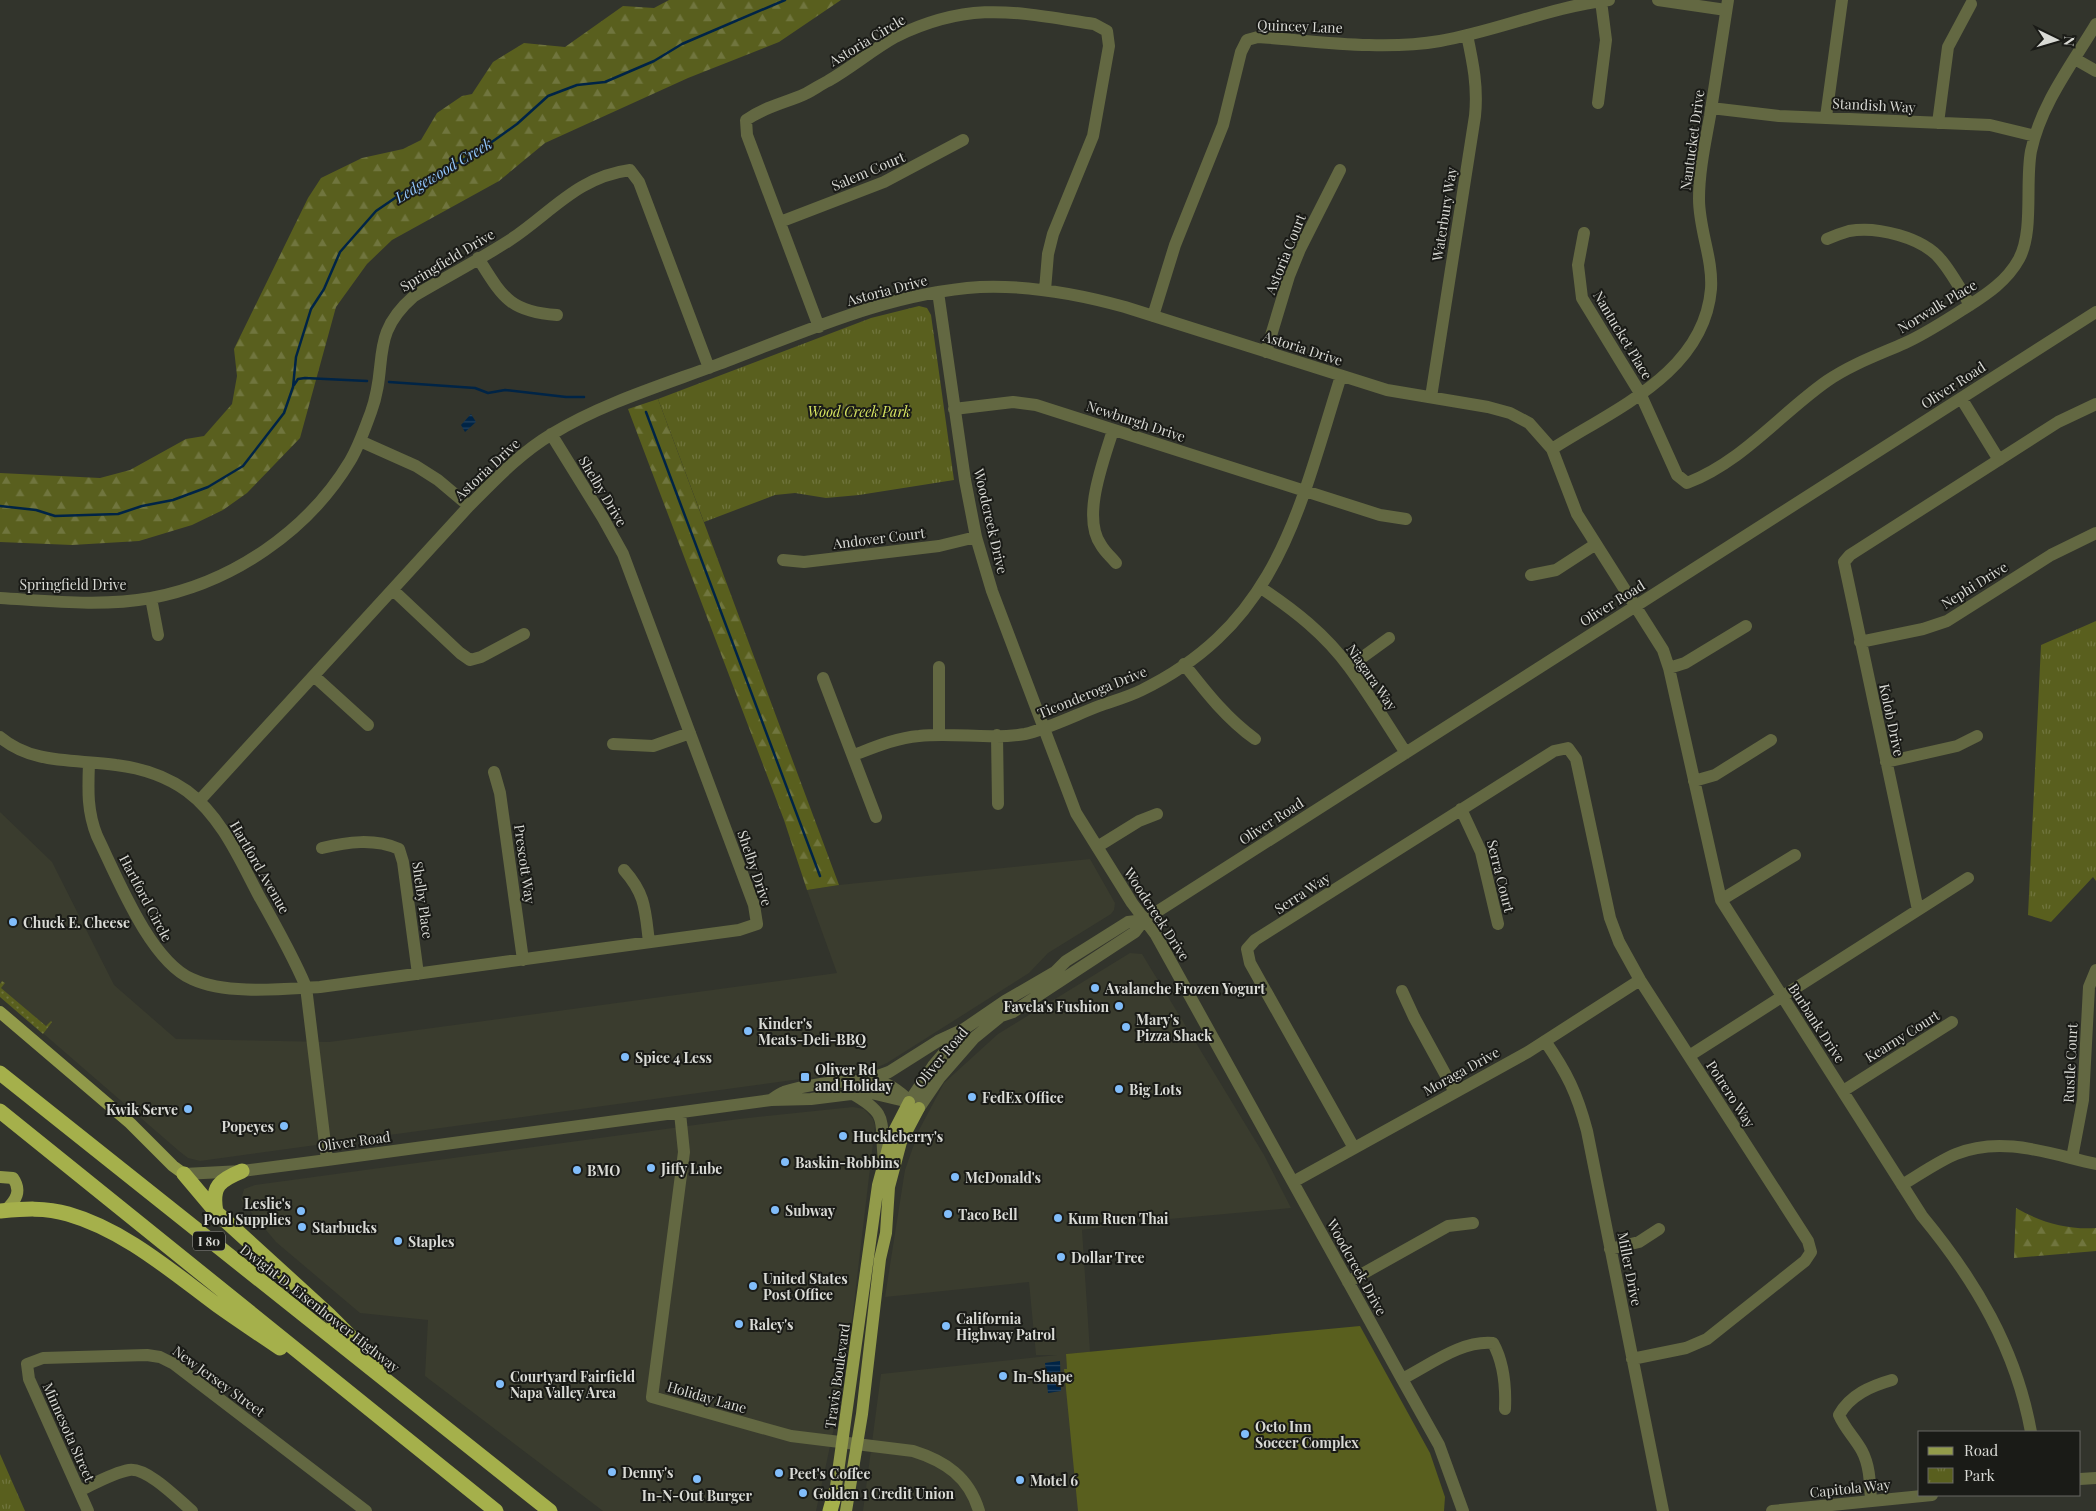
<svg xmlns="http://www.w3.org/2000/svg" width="2096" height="1511" font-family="'Playfair Display',serif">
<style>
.built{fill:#3a3c2e}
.grass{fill:url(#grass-dots)}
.forest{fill:url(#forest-firs)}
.park{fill:url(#park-tufts)}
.pitch{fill:#595f1e}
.water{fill:url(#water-rules)}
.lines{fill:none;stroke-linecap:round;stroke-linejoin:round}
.stream{stroke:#002446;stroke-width:2.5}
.minor{stroke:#636842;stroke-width:12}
.major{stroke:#929b4a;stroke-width:12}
.highway{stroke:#a5b04b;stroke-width:15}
.poi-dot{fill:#81bdfa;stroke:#1a1b17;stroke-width:2}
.labels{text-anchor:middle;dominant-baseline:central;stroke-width:4;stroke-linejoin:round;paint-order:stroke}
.shield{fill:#1a1b17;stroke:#a0a19c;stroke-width:1}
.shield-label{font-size:12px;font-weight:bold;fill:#d9dad5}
.street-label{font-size:14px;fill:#d9dad5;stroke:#1a1b17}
.park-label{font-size:14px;font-style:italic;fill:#d8e662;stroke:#1a1b17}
.poi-label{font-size:14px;font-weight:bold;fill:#d9dad5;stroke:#1a1b17;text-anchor:start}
.water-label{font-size:15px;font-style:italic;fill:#92c6fb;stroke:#1a1b17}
</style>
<defs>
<pattern id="grass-dots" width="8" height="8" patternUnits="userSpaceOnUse" patternTransform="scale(1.25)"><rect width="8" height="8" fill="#595f1e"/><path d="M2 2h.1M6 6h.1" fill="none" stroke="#70753e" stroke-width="1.8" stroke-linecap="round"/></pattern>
<pattern id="forest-firs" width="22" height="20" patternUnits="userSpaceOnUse" patternTransform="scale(1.25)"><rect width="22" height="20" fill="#595f1e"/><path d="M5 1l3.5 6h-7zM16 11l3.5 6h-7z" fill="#70753e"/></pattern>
<pattern id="park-tufts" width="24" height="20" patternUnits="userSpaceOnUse" patternTransform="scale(1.25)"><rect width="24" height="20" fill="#595f1e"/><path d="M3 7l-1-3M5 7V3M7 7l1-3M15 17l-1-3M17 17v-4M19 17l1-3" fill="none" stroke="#70753e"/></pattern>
<pattern id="water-rules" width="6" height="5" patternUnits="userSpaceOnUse" patternTransform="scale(1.25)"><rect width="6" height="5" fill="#002446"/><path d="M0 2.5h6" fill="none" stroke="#254360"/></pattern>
</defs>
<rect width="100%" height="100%" fill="#32342c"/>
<path class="built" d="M0,812L52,862L114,985L176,1039L329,1042L837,973L807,890L839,885L1090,859L1115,903L1114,910L1111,914L1048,953L1029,973L887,1063L873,1069L200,1161L188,1158L179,1151L0,996Z
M1130,953L1142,954L1264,1155L1291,1208L1136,1222L1082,1230L1090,1352L1066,1354L1079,1511H863L881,1374L1057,1355H1036L1029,1282L885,1297L905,1170L919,1130L944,1083L998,1034Z
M853,1107L864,1109L873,1119L875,1126L853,1312L837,1414L816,1511H603L425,1376L428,1320L360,1313L276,1242L241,1200L244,1189L255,1185L739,1119Z"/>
<path class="grass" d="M2,981L5,983L1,988L46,1026L51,1021L52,1022L43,1034L0,997V984Z"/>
<path class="forest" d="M669,0H841L779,42L688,78L545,143L499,181L392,240L367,264L336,307L300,438L247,493L223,510L192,525L139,541L72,545L0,542V473L100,478L130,470L186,439L204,436L232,404L237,376L234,349L308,198L321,178L362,158L403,149L421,140L437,113L462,96L472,94L493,62L524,43L565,47L623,6L654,8Z
M658,399L839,885L807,890L784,820L628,409Z
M2016,1208C2040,1222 2068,1230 2096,1228V1251L2014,1258Z"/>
<path class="park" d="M919,306L927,308L931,315L954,480L859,495L826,498L795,493L775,495L704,522L658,399L871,318Z
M2096,621V881L2093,877L2051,922L2028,915L2041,645Z
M0,1454L25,1511H0Z"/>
<path class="pitch" d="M1360,1326L1430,1453L1445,1497L1444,1511H1078L1064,1369H1067L1066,1354Z"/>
<path class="water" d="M471,414L476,422L465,432L461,425Z
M1060,1361L1061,1391L1048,1393L1045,1363Z"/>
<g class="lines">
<path class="stream" d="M389,382L475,388L488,393L505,390L566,397H584
M294,385L298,379L305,378L367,381
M646,412L820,876
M0,506L36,510L55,516L118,514L142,506L173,500L208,487L243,466L284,413L293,387L296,357L311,309L324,289L340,252L376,211L417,183L449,168L482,149L517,124L548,96L577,85L605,82L654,61L682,44L785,0"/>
<path class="minor" d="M1658,0L1726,10
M2075,59L2096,71
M1598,103L1606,40L1601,1
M1711,108L1779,116L1990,125L2035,136
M1826,117L1842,0
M1938,123L1948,47L1971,4
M780,222L884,182L963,140
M1584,233L1578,265L1582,298L1640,393L1677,475L1687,483C1742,462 1780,414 1827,381C1852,364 1878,355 1905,343C1927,333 1946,320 1967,307C1987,294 2007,281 2019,259C2034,231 2025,183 2031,151C2041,104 2072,64 2096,24
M1827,239C1834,236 1842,233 1849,231C1876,226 1923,237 1941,260C1952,273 1961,290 1970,305
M478,258C502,296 509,312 557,315
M938,292L965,480L976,537L992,591L1076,813L1132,903L1156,935L1402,1379L1439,1445L1463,1511
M1153,316L1175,245L1223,125L1241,52L1247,40L1258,37C1316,41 1382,51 1440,41C1497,31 1551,7 1609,0
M819,327L747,135L746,120C764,107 785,103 805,94C813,90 820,85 828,81C851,68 872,50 895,37C970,0 1015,12 1094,24L1107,31L1109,46L1093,136L1053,234L1048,254L1045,290
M1266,352L1289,276L1300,249L1340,170
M1431,397L1475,116C1478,87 1473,63 1467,35
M1961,398L1999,460
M954,409L1013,402L1036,405L1380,515L1406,519
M1113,430C1104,460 1081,517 1101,545C1105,552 1111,557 1116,563
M360,441L416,466L438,480L469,506
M1552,449C1614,409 1704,373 1711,289C1713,258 1699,230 1699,199C1699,171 1705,144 1710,116C1716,78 1722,39 1728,0
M783,560L804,562L939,546L976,537
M1531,575L1556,570L1596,544
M1261,588C1294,610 1325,634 1349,667C1369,694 1387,724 1406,753
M393,590L460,653L470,660L481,657L524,634
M0,598C50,601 101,607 151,598C232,583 308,531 350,461C359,446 365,428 371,412C389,363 368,336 414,296C446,277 479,260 510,240C551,213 577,177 630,170L639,182L709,368
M151,598L158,635
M1860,642L1923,629L1947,621L2051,555L2096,533
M1184,664C1206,692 1226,718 1255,739
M939,667V735
M1349,667L1389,638
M1669,668L1685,663L1746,626
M314,676L368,725
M823,678L876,817
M997,735L998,804
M0,737C33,765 76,759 116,765C141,768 166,776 187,791C221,816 240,860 259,896C276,926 293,956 306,987L327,1160
M613,744L653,746L690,733
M854,755C875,747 896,738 919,736C954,732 990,740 1025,734C1045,730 1078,714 1099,706C1113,701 1128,697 1142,690C1279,623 1299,508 1341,376
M1886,762L1957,746L1977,736
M89,763C88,790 87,811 97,836C117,877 150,961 192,979C227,995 282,989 320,987L739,930L757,924L754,905L623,554L603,518L551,434
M494,772L500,793L523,960
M1694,781L1715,775L1771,740
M199,801L469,506C495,480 520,453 552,434C603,403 663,385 719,364C804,332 888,293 980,287C1029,285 1078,294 1125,307L1387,390L1488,407L1510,413L1529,423L1552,449L1577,514L1663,650L1669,668L1721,900L1922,1216C1975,1280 2016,1349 2031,1432
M1461,809L1481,852L1498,924
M1097,847L1139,821L1157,814
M322,848C347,842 374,838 399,849L403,862L418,974
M624,870C646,895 645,910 649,942
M1721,900L1795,855
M1918,910L1968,878
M1402,991L1414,1017L1455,1092
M1545,1041C1567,1073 1577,1093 1587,1131L1663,1511
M1689,1056L1918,910L1844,562L1850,555L2058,422L2096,404
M867,1080L889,1072L938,1041L964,1029L1005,1001L1055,972L1066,961L1128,922L1144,920
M1843,1091L1952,1022
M853,1094C891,1116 879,1121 884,1160
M771,1100C775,1097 780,1093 784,1092C806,1084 868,1076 888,1085C901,1091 908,1101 919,1108L940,1077L974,1038L1001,1016L1013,1012L1135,932L1144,920L2096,312
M909,1102L933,1066L961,1033
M680,1113L684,1152L652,1397L791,1436L913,1451C945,1461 969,1477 979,1511
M1354,1148L1250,963L1247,949L1255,940L1554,751L1568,748L1576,759L1610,918L1619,942L1640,980L1808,1241L1811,1252L1805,1261L1707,1339L1686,1348L1632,1359
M2072,1158L2083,1100L2089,987L2096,970
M184,1174L242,1171L327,1160L771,1100L811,1099L867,1092L909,1102
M1293,1182L1528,1052L1640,980
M1902,1185C1919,1175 1937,1162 1956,1154C2002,1135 2050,1154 2096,1164
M1610,1249L1639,1242L1659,1229
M1348,1282L1448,1226L1473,1223
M1402,1379C1430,1365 1461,1340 1493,1343C1504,1363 1506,1386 1505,1409
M2080,1479L2096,1478
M79,1491C94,1484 112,1473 129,1470C147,1467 178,1499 192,1511
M1871,1501C1870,1484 1870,1466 1862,1451C1855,1438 1845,1429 1839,1415C1850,1395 1871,1386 1892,1380
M88,1511L29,1379L27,1364L43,1358L147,1355L160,1357L174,1364L366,1511
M1772,1511L1932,1495"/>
<path class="major" d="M0,1012L130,1123L173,1166L184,1174
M0,1177L13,1178C22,1191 16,1200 6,1210
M834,1501L878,1185L891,1137L909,1102
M846,1511L862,1414L880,1259L886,1233L889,1187L901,1142L919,1108"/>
<path class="highway" d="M0,1073L550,1511
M0,1111L496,1511
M184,1174L216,1212L329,1315L378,1364
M0,1211C23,1209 45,1207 68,1214C124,1230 171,1271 217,1305C238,1320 259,1334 280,1348
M216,1212C211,1186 220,1180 242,1171
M830,1511L835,1493"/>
</g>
<g class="poi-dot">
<circle cx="13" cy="922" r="5"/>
<circle cx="1095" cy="988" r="5"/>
<circle cx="1119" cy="1006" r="5"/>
<circle cx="1126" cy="1027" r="5"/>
<circle cx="748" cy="1031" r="5"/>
<circle cx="625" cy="1057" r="5"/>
<rect x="800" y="1072" width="10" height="10" rx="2.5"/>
<circle cx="1119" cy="1089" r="5"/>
<circle cx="972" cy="1097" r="5"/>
<circle cx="188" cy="1109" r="5"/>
<circle cx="284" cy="1126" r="5"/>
<circle cx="843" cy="1136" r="5"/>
<circle cx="785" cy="1162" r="5"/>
<circle cx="651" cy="1168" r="5"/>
<circle cx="577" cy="1170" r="5"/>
<circle cx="955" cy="1177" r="5"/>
<circle cx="775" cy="1210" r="5"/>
<circle cx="301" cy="1211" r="5"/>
<circle cx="948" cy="1214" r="5"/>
<circle cx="1058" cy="1218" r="5"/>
<circle cx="302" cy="1227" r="5"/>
<circle cx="398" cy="1241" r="5"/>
<circle cx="1061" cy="1257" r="5"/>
<circle cx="753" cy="1286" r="5"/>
<circle cx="739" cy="1324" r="5"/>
<circle cx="946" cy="1326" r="5"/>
<circle cx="1003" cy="1376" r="5"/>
<circle cx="500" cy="1384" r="5"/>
<circle cx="1245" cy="1434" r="5"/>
<circle cx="612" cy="1472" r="5"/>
<circle cx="779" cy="1473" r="5"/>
<circle cx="697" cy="1479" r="5"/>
<circle cx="1020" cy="1480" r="5"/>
<circle cx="803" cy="1493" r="5"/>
</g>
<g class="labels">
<rect class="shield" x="193" y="1231.5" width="32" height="19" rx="4"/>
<g class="shield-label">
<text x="209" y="1241">I 80</text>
</g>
<g class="street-label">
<text transform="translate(1300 26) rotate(2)">Quincey Lane</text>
<text transform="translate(867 40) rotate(-31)">Astoria Circle</text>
<text transform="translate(1874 105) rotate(3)">Standish Way</text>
<text transform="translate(1692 140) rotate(-82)">Nantucket Drive</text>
<text transform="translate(868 171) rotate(-23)">Salem Court</text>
<text transform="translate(1444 214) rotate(-81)">Waterbury Way</text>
<text transform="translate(1285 254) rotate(-68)">Astoria Court</text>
<text transform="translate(447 260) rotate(-31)">Springfield Drive</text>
<text transform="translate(887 290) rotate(-15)">Astoria Drive</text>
<text transform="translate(1937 306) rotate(-31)">Norwalk Place</text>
<text transform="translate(1623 335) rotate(59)">Nantucket Place</text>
<text transform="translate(1303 348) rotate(18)">Astoria Drive</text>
<text transform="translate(1953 385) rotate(-33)">Oliver Road</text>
<text transform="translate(1136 421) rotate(18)">Newburgh Drive</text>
<text transform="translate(487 469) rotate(-43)">Astoria Drive</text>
<text transform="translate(603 491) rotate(59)">Shelby Drive</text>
<text transform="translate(991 521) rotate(77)">Woodcreek Drive</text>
<text transform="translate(879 538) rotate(-7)">Andover Court</text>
<text x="73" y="584">Springfield Drive</text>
<text transform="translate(1974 585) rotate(-32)">Nephi Drive</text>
<text transform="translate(1612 603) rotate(-32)">Oliver Road</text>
<text transform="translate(1372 677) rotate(55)">Niagara Way</text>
<text transform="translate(1092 692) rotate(-22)">Ticonderoga Drive</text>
<text transform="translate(1892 720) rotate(78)">Kolob Drive</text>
<text transform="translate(1271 821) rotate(-33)">Oliver Road</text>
<text transform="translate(525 864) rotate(82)">Prescott Way</text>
<text transform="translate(260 867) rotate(60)">Hartford Avenue</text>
<text transform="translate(755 868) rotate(71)">Shelby Drive</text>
<text transform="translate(1501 876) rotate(76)">Serra Court</text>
<text transform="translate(1302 893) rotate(-33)">Serra Way</text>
<text transform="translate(146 898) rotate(62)">Hartford Circle</text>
<text transform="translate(423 900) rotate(82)">Shelby Place</text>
<text transform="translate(1157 914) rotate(57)">Woodcreek Drive</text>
<text transform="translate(1817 1023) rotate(57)">Burbank Drive</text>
<text transform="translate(1902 1036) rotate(-32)">Kearny Court</text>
<text transform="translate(941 1057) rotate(-50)">Oliver Road</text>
<text transform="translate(2070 1063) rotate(-87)">Rustle Court</text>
<text transform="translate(1461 1071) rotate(-29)">Moraga Drive</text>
<text transform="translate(1731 1094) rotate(57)">Potrero Way</text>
<text transform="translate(354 1141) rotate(-8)">Oliver Road</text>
<text transform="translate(1357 1267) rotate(61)">Woodcreek Drive</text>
<text transform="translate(1630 1269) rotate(79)">Miller Drive</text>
<text transform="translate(320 1308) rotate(38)">Dwight D. Eisenhower Highway</text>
<text transform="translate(837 1376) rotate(-82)">Travis Boulevard</text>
<text transform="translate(219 1381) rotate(36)">New Jersey Street</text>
<text transform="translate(707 1397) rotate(16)">Holiday Lane</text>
<text transform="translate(69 1432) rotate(66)">Minnesota Street</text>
<text transform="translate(1850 1488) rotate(-6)">Capitola Way</text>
</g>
<g class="park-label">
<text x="859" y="411">Wood Creek Park</text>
</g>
<g class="poi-label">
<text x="23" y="922">Chuck E. Cheese</text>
<text x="1105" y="988">Avalanche Frozen Yogurt</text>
<text x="1109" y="1006" text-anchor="end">Favela's Fushion</text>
<text x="1136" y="1019">Mary's<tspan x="1136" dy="16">Pizza Shack</tspan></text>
<text x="758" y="1023">Kinder's<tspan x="758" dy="16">Meats-Deli-BBQ</tspan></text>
<text x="635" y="1057">Spice 4 Less</text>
<text x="815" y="1069">Oliver Rd<tspan x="815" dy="16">and Holiday</tspan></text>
<text x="1129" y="1089">Big Lots</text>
<text x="982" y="1097">FedEx Office</text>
<text x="178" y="1109" text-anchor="end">Kwik Serve</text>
<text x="274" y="1126" text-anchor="end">Popeyes</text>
<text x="853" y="1136">Huckleberry's</text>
<text x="795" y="1162">Baskin-Robbins</text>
<text x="661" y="1168">Jiffy Lube</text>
<text x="587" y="1170">BMO</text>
<text x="965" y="1177">McDonald's</text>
<text x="291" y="1203" text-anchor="end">Leslie's<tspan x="291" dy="16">Pool Supplies</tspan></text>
<text x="785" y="1210">Subway</text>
<text x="958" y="1214">Taco Bell</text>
<text x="1068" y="1218">Kum Ruen Thai</text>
<text x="312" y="1227">Starbucks</text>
<text x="408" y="1241">Staples</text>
<text x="1071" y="1257">Dollar Tree</text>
<text x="763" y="1278">United States<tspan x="763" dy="16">Post Office</tspan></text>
<text x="956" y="1318">California<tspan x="956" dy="16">Highway Patrol</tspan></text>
<text x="749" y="1324">Raley's</text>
<text x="510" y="1376">Courtyard Fairfield<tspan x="510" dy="16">Napa Valley Area</tspan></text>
<text x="1013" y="1376">In-Shape</text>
<text x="1255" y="1426">Octo Inn<tspan x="1255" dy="16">Soccer Complex</tspan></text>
<text x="622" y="1472">Denny's</text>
<text x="789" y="1473">Peet's Coffee</text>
<text x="1030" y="1480">Motel 6</text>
<text x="813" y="1493">Golden 1 Credit Union</text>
<text x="697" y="1495" text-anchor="middle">In-N-Out Burger</text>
</g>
<g class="water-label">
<text transform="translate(443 170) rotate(-31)">Ledgewood Creek</text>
</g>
</g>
<rect x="1918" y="1431" width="162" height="65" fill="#1a1b17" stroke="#666763"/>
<rect x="1928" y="1447" width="25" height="8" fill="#929b4a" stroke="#666763"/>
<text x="1964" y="1456" font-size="15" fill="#d9dad5">Road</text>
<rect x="1928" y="1468" width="25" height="15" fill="url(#park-tufts)" stroke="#666763"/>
<text x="1964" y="1481" font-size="15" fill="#d9dad5">Park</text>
<g transform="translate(2056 40) rotate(95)" stroke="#1a1b17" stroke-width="4" paint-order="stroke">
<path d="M0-4L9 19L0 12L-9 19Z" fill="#d9dad5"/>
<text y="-8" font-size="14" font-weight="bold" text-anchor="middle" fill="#d9dad5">N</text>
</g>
</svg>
